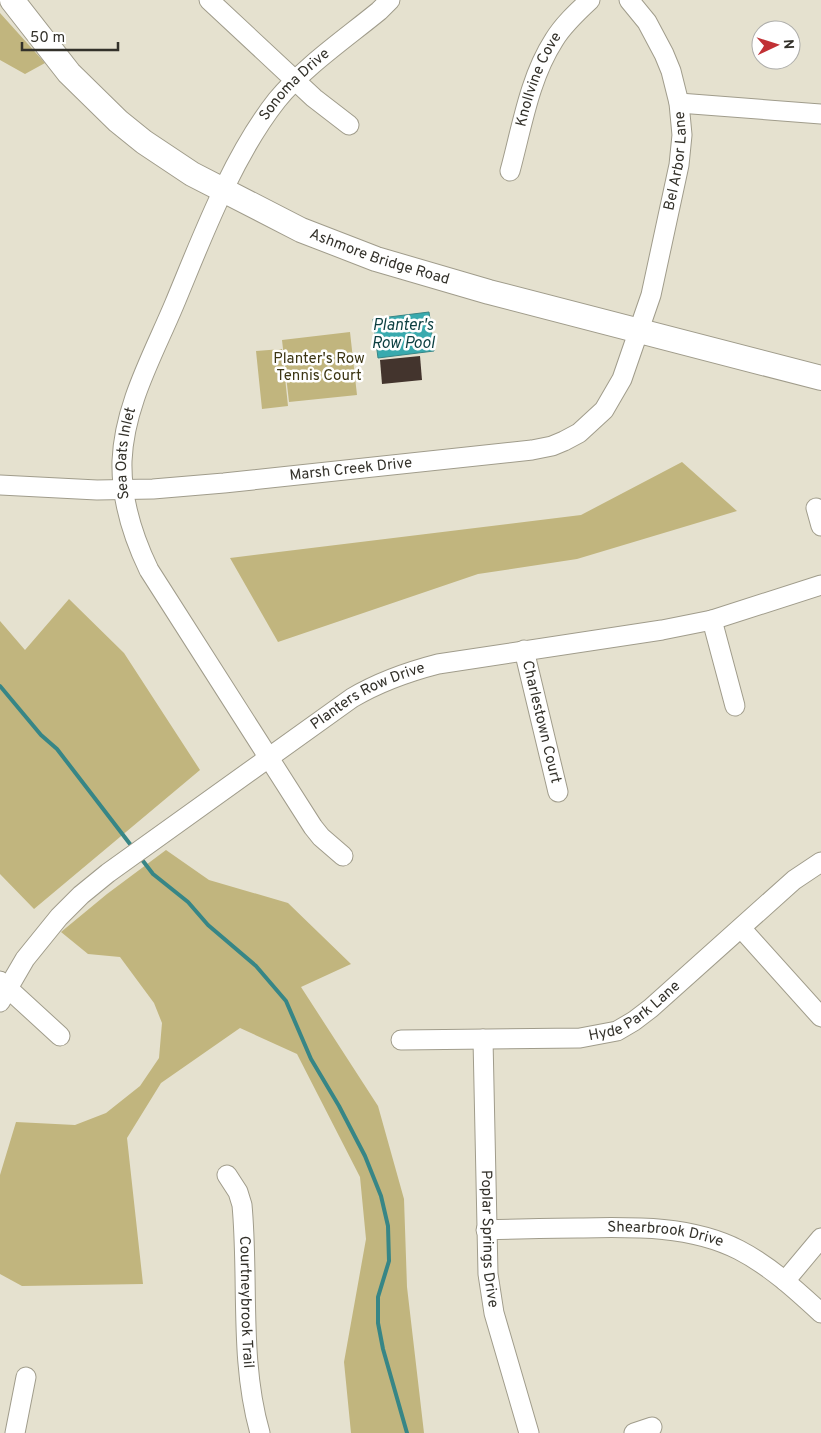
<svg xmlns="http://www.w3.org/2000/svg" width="821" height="1433" font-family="Overpass,sans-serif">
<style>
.green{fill:#c1b57e}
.water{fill:#39aaae;stroke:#378686}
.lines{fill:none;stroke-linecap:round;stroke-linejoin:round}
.stream{stroke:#378686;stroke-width:4}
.building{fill:#43342d}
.minor-casing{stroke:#a09c8b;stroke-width:21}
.major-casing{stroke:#a09c8b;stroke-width:26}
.minor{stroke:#fff;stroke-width:19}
.major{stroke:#fff;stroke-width:24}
.labels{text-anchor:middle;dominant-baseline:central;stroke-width:5;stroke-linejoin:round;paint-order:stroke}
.street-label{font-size:15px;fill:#33312a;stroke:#fff}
.park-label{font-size:15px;fill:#3c3513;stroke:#fff}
.water-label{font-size:16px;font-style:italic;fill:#0c3f41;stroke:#fff}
</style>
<rect width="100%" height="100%" fill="#e5e1cf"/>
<path class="green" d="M0,13L45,63L25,74L0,60Z
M350,332L357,395L289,402L282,340Z
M282,349L288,406L262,409L256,351Z
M682,462L737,511L577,559L478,574L278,642L230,558L581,515Z
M69,599L124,653L200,770L34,909L0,874V621L25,650Z
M166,850L209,880L288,903L351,964L301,987L378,1106L404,1199L407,1287L424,1433H351L344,1362L366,1239L360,1177L297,1054L240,1028L161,1083L127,1138L143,1284L22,1286L0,1274V1175L16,1122L75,1125L106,1113L140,1086L159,1058L162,1023L154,1003L120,957L88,954L61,932L107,894Z"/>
<path class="water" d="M429,312L434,351L378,358L373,319Z"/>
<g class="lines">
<path class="stream" d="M0,686L41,735L57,749L130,844
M143,861L153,874L188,902L208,925L256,966L286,1001L311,1059L339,1106L365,1156L381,1196L388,1226L389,1261L378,1297V1323L383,1349L407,1433"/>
</g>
<path class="building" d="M420,356L422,380L382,384L380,360Z"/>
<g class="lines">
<g class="minor-casing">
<g id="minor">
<path d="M209,0L314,98L349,125"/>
<path d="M679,103L821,114"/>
<path id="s1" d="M510,171C522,127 529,79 554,40C563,25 577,12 590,0"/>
<path id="s2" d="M0,485L97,490L153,489L224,483L532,450L552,446L564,441L579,433L604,410L622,379L651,295L679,165L682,135L679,103L671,71L664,54L647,22L629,0"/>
<path d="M816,508L821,526"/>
<path d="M712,620L735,706"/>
<path id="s3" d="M524,650L558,792"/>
<path id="s4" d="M343,856L321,837L313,827L149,570C132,535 121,500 122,461C124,406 153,355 174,305C202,238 232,157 277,100C304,67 346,38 379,11L390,0"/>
<path d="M741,928L821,1017"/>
<path d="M0,981L60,1036"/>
<path id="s5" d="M0,1002L25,959L59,917L81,895L108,873L352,698C379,682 407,672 438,664L662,630L712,620L821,585"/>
<path id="s6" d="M483,1039L488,1274L494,1313L529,1433"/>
<path id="s7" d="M401,1040L580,1038L617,1031L634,1021L651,1008L794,880L821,862"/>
<path id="s8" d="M227,1175L238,1192L242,1205C249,1280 239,1360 260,1433"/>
<path id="s9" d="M486,1230C517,1229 548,1228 578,1228C632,1227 690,1225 739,1250C770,1266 796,1290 821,1313"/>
<path d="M785,1281L821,1238"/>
<path d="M15,1433L26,1377"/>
<path d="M634,1433L652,1427"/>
</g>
</g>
<g class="major-casing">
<g id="major">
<path id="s10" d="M12,0L69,73L118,121L144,142L192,174L301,230L376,259L489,292L821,378"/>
</g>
</g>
<use href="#minor" class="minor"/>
<use href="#major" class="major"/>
</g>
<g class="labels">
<g class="street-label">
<text stroke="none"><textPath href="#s1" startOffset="96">Knollvine Cove</textPath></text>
<text stroke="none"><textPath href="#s4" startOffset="879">Sonoma Drive</textPath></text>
<text stroke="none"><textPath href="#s2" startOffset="880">Bel Arbor Lane</textPath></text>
<text stroke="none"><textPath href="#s10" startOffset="458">Ashmore Bridge Road</textPath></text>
<text stroke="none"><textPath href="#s4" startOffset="468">Sea Oats Inlet</textPath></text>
<text stroke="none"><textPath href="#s2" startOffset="352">Marsh Creek Drive</textPath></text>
<text stroke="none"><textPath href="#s5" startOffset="485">Planters Row Drive</textPath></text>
<text stroke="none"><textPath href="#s3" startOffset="74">Charlestown Court</textPath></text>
<text stroke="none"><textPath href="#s7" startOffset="241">Hyde Park Lane</textPath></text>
<text stroke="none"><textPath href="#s9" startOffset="180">Shearbrook Drive</textPath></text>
<text stroke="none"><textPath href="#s6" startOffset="200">Poplar Springs Drive</textPath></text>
<text stroke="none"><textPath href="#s8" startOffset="131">Courtneybrook Trail</textPath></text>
</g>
<g class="park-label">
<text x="319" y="359">Planter's Row<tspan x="319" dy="17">Tennis Court</tspan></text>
</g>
<g class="water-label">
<text x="403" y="326">Planter's<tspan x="403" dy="18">Row Pool</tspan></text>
</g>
</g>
<g transform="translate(776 45) rotate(86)"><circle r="24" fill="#ffffff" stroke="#adadaa"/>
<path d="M0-4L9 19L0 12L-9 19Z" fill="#c13135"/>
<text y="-8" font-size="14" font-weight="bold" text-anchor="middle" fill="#33312a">N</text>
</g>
<path d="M22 42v8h96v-8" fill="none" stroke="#33312a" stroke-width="2.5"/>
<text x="30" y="42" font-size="15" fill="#33312a" stroke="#ffffff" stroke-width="4" paint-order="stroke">50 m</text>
</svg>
